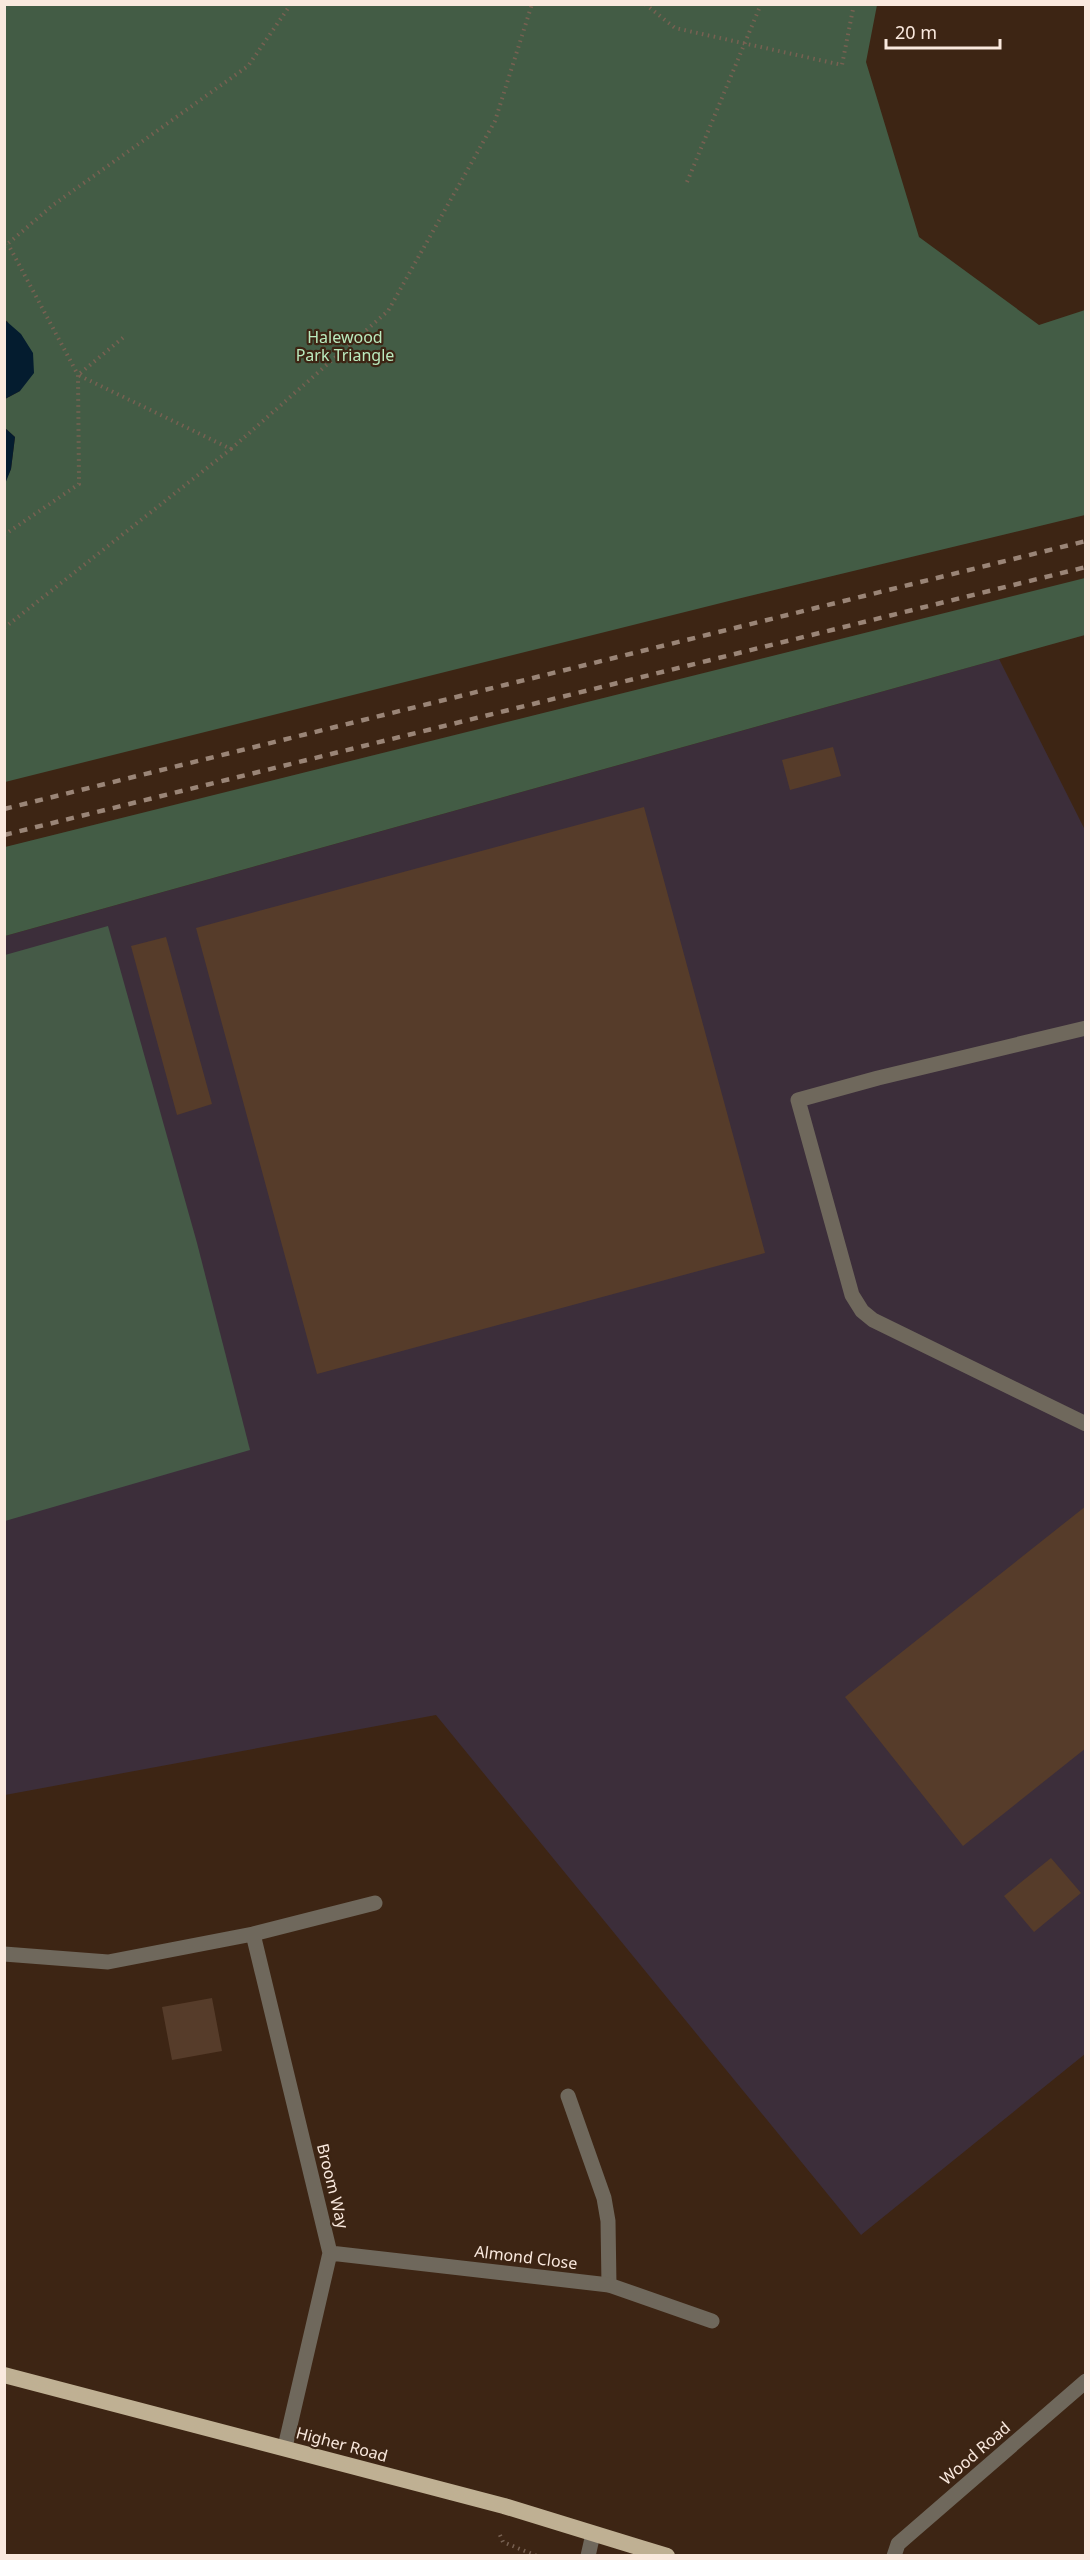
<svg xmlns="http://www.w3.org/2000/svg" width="1090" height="2560" font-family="'Noto Sans',sans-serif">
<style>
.education{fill:#3c2e3a}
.green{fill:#455a47}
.forest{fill:#435c45}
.water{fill:#041c2f}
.building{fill:#563c2a}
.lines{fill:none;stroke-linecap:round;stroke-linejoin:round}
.path{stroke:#776152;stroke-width:4;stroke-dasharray:1.5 4.5;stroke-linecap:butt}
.service{stroke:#6f685c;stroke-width:15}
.minor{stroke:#6f685c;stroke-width:15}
.tertiary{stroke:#6f685c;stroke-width:15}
.trunk{stroke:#bfb093;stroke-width:16}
.rail{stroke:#9a8577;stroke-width:4.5;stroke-dasharray:8 8;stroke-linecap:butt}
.labels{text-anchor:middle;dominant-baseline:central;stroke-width:4.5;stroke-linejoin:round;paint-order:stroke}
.park-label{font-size:16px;fill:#baeabe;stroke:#3d2514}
.street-label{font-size:16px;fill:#fae9de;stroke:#3d2514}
</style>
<rect width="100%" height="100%" fill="#3d2514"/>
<path class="education" d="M999,659L1085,830V2054L861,2235L436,1715L5,1795V936Z"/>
<path class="green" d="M108,926L197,1243L250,1450L5,1521V955Z"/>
<path class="forest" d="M5,5H877L866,62L919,237L1039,325L1085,310V515L733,600L5,782L4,484L11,469L15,437L5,428V399L20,391L8,322L5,320Z
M1085,578V635L5,936V847Z"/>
<path class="water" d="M5,320L21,334L33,353L34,373L20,391L5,399Z
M5,428L15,437L11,469L5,484Z"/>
<path class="building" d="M833,747L841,776L790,790L782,760Z
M644,807L765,1253L317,1374L196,928Z
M166,937L212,1104L177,1115L131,946Z
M1086,1506V1748L963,1846L845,1697Z
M1051,1858L1081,1893L1034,1932L1004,1896Z
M212,1998L222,2051L172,2060L162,2007Z"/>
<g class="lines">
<path class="path" d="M645,4L675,28L842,65L854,4
M687,182L761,4
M4,247L53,205L248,66L291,4
M231,449L388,311L495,121L532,4
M4,535L79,484L78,375L8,244
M4,628L231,449L78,375L125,336
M500,2535L503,2542L537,2556"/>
<path class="service" d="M1086,1028L878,1078L798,1100L852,1295L862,1311L873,1320L1086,1424
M568,2096L604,2198L608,2221L609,2285"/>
<path class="minor" d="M253,1934L330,2253L285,2447
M4,1954L108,1962L253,1934L375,1903
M330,2253L609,2285L712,2321
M588,2556L593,2534"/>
<path class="tertiary" d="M894,2556L898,2544L1086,2381"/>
<path class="trunk" d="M4,2375L504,2506L667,2556"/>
<path class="rail" d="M4,809L1086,541
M4,835L1086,567"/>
</g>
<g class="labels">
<g class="park-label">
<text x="345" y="337">Halewood<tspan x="345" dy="18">Park Triangle</tspan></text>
</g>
<g class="street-label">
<text transform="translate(333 2186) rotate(76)">Broom Way</text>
<text transform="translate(526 2257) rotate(7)">Almond Close</text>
<text transform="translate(342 2444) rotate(15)">Higher Road</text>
<text transform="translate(975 2453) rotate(-41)">Wood Road</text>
</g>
</g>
<rect width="1090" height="2560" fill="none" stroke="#fae9de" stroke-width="12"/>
<path d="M886 39v9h114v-9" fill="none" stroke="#fae9de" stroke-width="3"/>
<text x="895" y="39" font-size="18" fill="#fae9de" stroke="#3d2514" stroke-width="4.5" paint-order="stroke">20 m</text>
</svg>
